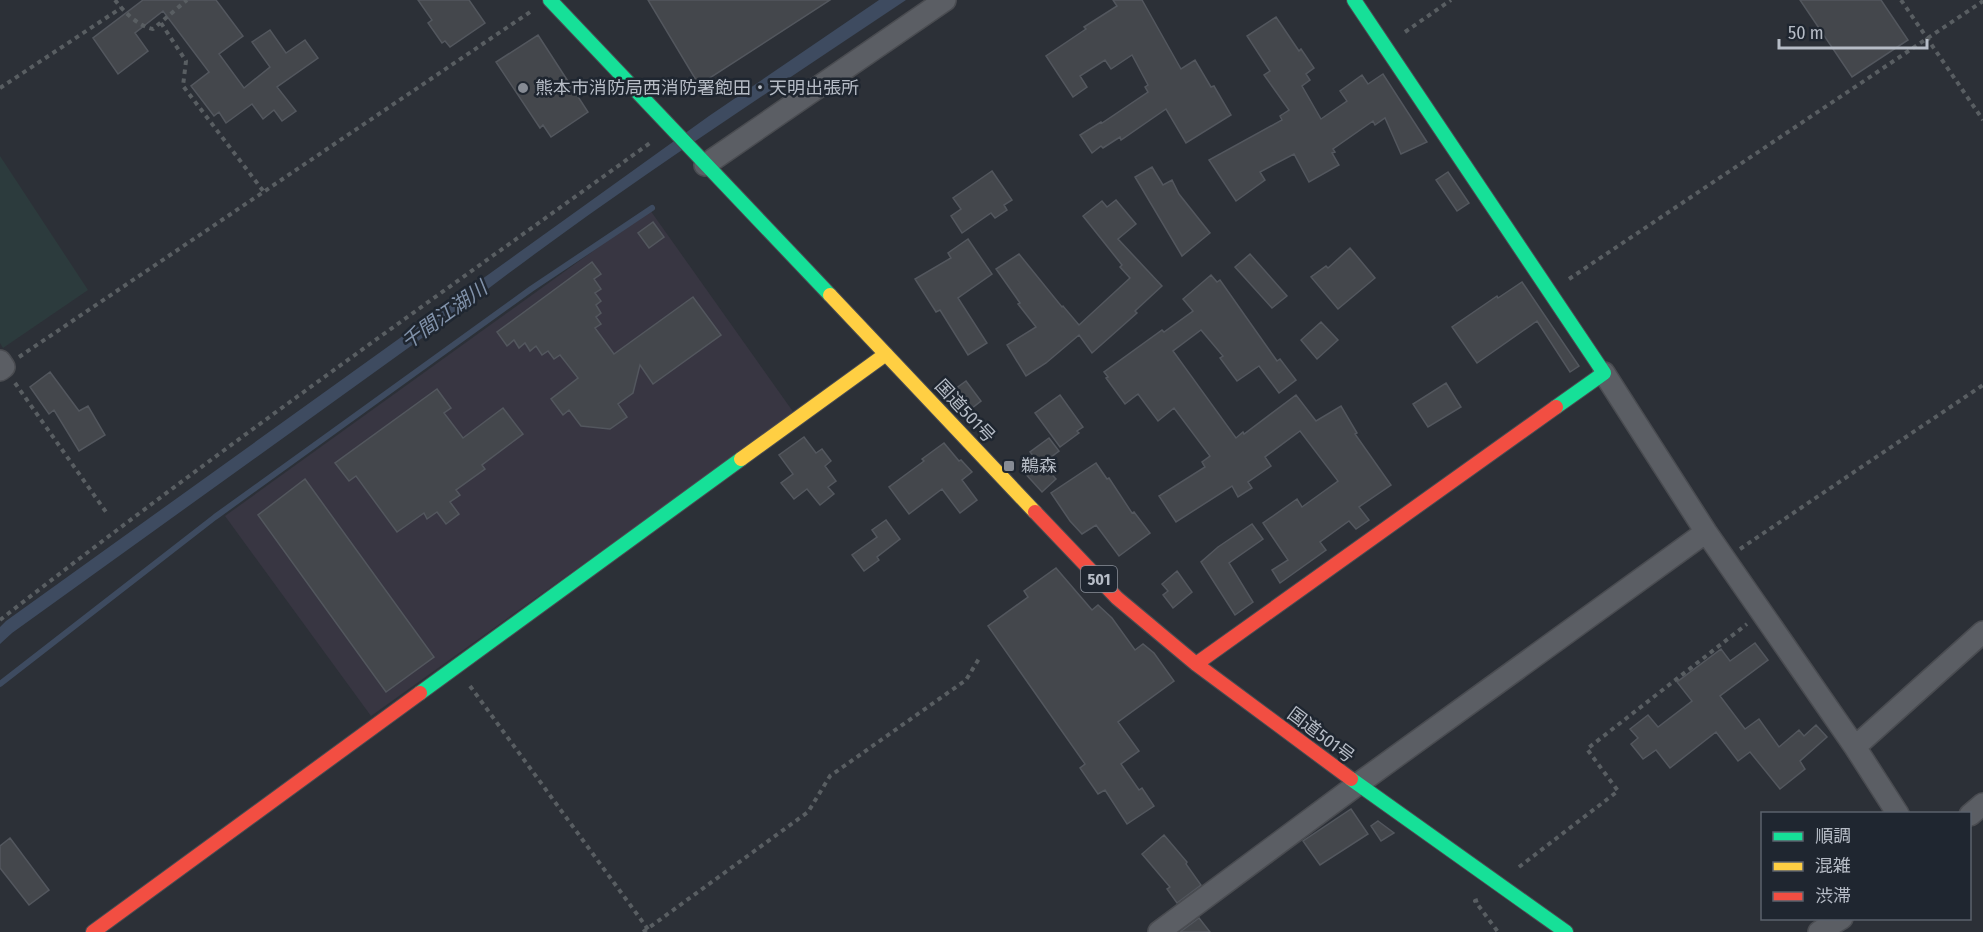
<svg xmlns="http://www.w3.org/2000/svg" width="1983" height="932" font-family="'Fira Sans Condensed','Noto Sans JP',sans-serif">
<style>
.medical{fill:#383642}
.green{fill:#2c3b3d}
.water{fill:#3e4b60}
.lines{fill:none;stroke-linecap:round;stroke-linejoin:round}
.stream{stroke:#3e4b60;stroke-width:6}
.building{fill:#44474c;stroke:#53575e;stroke-width:1.5}
.street-casing{stroke:#4a4c51;stroke-width:24}
.fast-casing{stroke:#4a4c51;stroke-width:16}
.slow-casing{stroke:#4a4c51;stroke-width:16}
.jam-casing{stroke:#4a4c51;stroke-width:16}
.path{stroke:#595e62;stroke-width:4;stroke-dasharray:4.5 4.5;stroke-linecap:butt}
.street{stroke:#5b5e64;stroke-width:21}
.fast{stroke:#16e098;stroke-width:14}
.slow{stroke:#ffcf43;stroke-width:14}
.jam{stroke:#f24e42;stroke-width:14}
.poi-dot{fill:#868b94;stroke:#1f2630;stroke-width:2}
.labels{text-anchor:middle;dominant-baseline:central;stroke-width:5;stroke-linejoin:round;paint-order:stroke}
.shield{fill:#1f2630;stroke:#898f99;stroke-width:1.5}
.shield-label{font-size:16px;font-weight:bold;fill:#b6bcc6}
.poi-label{font-size:18px;fill:#b6bcc6;stroke:#1f2630;text-anchor:start}
.street-label{font-size:18px;fill:#b6bcc6;stroke:#1f2630}
.water-label{font-size:20px;font-style:italic;fill:#8192aa;stroke:#1f2630}
</style>
<rect width="100%" height="100%" fill="#2c3037"/>
<path class="medical" d="M650,210L794,413L371,716L225,516Z"/>
<path class="green" d="M0,156L88,290L3,348L0,343Z"/>
<path class="water" d="M879,0H906C754,102 599,202 454,315L12,633L0,644V627L6,621L709,116Z"/>
<g class="lines">
<path class="stream" d="M0,684L215,517L531,289L652,208"/>
</g>
<path class="building" d="M143,0H216L243,36L219,54L244,88L270,67L252,42L270,30L286,53L305,40L318,58L277,87L296,111L282,121L274,110L263,119L252,104L226,123L219,112L214,116L191,86L209,72L163,11L135,33L148,51L118,74L93,38Z
M418,0H469L485,23L450,47L445,41L442,43L428,23L432,20Z
M648,0H830L699,85Z
M1113,0H1142L1181,69L1195,60L1211,87L1214,86L1231,115L1186,143L1166,109L1121,140L1120,137L1103,148L1101,146L1092,153L1080,135L1101,122L1102,123L1148,92L1145,87L1148,85L1132,55L1111,69L1105,60L1080,76L1087,87L1073,97L1046,56L1086,29L1084,27L1117,6Z
M1800,0H1881L1908,40L1852,77Z
M1276,17L1299,51L1301,49L1314,68L1306,74L1310,80L1302,86L1321,119L1347,101L1340,91L1362,75L1368,84L1383,74L1427,142L1401,154L1385,118L1375,125L1373,121L1333,149L1335,152L1332,153L1339,165L1309,182L1294,154L1260,172L1265,180L1236,201L1209,160L1282,120L1280,116L1289,110L1264,75L1270,71L1247,36Z
M538,35L588,112L551,137L543,125L540,128L496,62Z
M1152,167L1163,185L1172,180L1179,194L1210,233L1182,256L1135,177Z
M992,171L1012,200L1004,205L1007,210L995,218L991,213L962,233L951,216L961,209L953,198Z
M1448,172L1469,203L1457,211L1436,180Z
M1116,200L1136,224L1118,239L1162,286L1135,311L1137,313L1092,353L1079,335L1046,363L1026,376L1007,345L1036,327L1018,304L1020,303L996,269L1019,254L1062,307L1063,306L1079,325L1130,278L1120,267L1122,265L1083,216L1102,201L1107,207Z
M653,222L664,237L649,248L638,233Z
M968,239L992,274L958,298L987,343L968,355L940,310L936,312L915,279L951,258L948,253Z
M1350,248L1375,278L1338,309L1311,277L1326,266L1328,268Z
M1250,254L1287,296L1272,308L1235,267Z
M592,262L601,274L594,279L601,289L595,293L601,301L596,305L601,313L596,317L601,324L595,328L614,354L693,297L721,335L653,384L640,365L633,393L618,404L627,417L610,429L581,426L569,410L563,415L551,399L578,378L560,355L554,359L548,351L542,355L536,346L530,351L525,343L519,348L514,340L507,346L497,332Z
M1211,275L1217,282L1220,280L1277,361L1280,359L1296,380L1279,393L1259,366L1237,381L1220,358L1223,356L1201,330L1173,351L1236,438L1243,432L1244,434L1296,395L1316,421L1341,406L1357,433L1355,434L1391,485L1359,507L1369,520L1356,529L1349,521L1320,542L1326,550L1280,583L1272,570L1288,560L1263,523L1297,499L1302,507L1338,481L1300,431L1265,457L1271,466L1248,482L1252,488L1238,497L1232,486L1176,522L1159,496L1205,467L1202,462L1210,456L1174,408L1158,421L1138,394L1125,404L1106,378L1108,377L1104,372L1162,330L1164,332L1193,311L1183,299Z
M1522,282L1579,366L1570,372L1537,321L1477,363L1452,327L1497,296L1498,298Z
M1321,322L1338,340L1317,359L1301,340Z
M50,372L79,411L88,406L105,435L79,451L54,410L49,414L30,387Z
M966,381L981,401L967,412L951,392Z
M1446,383L1461,407L1428,427L1413,404Z
M437,389L451,408L444,413L463,438L503,408L523,434L482,465L485,469L456,490L460,495L450,502L459,514L446,524L437,512L427,519L424,513L397,532L356,476L349,481L335,463Z
M1060,395L1083,427L1077,431L1079,433L1060,447L1035,413Z
M804,437L816,453L822,449L831,461L825,466L836,481L828,487L834,494L820,505L807,489L794,499L781,483L793,474L779,455Z
M1049,438L1059,451L1042,464L1056,479L1042,492L1022,470L1035,458L1030,452Z
M944,443L959,461L961,460L972,472L962,480L977,500L960,513L942,489L909,514L889,487L924,461L922,459Z
M1096,463L1107,479L1109,478L1132,513L1134,512L1150,533L1119,556L1096,525L1082,534L1070,521L1051,493Z
M305,479L434,657L386,692L258,515Z
M886,520L900,539L877,557L879,560L864,571L852,555L877,537L872,530Z
M1252,524L1263,539L1229,563L1253,602L1235,615L1201,562L1218,547Z
M1056,568L1092,610L1098,605L1112,618L1135,650L1143,644L1154,653L1174,681L1118,722L1139,751L1121,764L1139,790L1142,788L1154,806L1127,824L1105,790L1098,794L1080,768L1085,764L988,626L1028,597L1024,591Z
M1177,571L1192,592L1173,608L1163,595L1168,591L1162,584Z
M1755,643L1768,660L1720,696L1745,729L1759,719L1779,747L1799,730L1804,736L1816,725L1827,737L1800,761L1805,769L1780,789L1750,752L1738,761L1716,732L1670,768L1656,750L1643,759L1631,744L1638,738L1630,729L1648,715L1658,727L1692,701L1677,682L1721,649L1730,661Z
M1351,809L1368,834L1320,865L1303,841Z
M1378,821L1394,833L1381,841L1371,826Z
M1164,835L1187,862L1186,864L1201,885L1177,903L1167,889L1170,887L1142,854Z
M10,838L49,890L29,905L0,868V846Z
M1199,918L1210,932H1180Z"/>
<g class="lines">
<g class="street-casing">
<path id="street" d="M705,165L945,0
M0,361L4,367L0,370
M1604,373L1706,532L1855,747L1898,814
M1855,747L1983,632
M1970,815L1983,804
M1159,932L1358,784L1706,532
M1819,932L1842,918"/>
</g>
<g class="fast-casing">
<path id="fast" d="M550,0L830,295
M1354,0L1604,373L1556,407
M420,693L741,459
M1351,779L1566,932"/>
</g>
<g class="slow-casing">
<path id="slow" d="M830,295L1035,512
M741,459L886,354"/>
</g>
<g class="jam-casing">
<path id="jam" d="M1035,512L1117,598L1196,664L1351,779
M1196,664L1556,407
M93,932L420,693"/>
</g>
<path class="path" d="M115,0C124,12 138,26 153,29L187,0
M1901,0L1983,120
M161,23L186,61L183,86L264,192
M1405,32L1451,0
M0,88L121,8
M1569,279L1983,1
M19,357L530,12
M15,383L106,512
M1740,549L1983,385
M0,620C212,454 432,300 650,143
M470,686L650,932
M1519,867L1618,791L1587,749L1747,624
M1478,900L1475,901L1498,932
M643,932L808,812L830,776L966,680L980,657"/>
<use href="#street" class="street"/>
<use href="#fast" class="fast"/>
<use href="#slow" class="slow"/>
<use href="#jam" class="jam"/>
</g>
<g class="poi-dot">
<circle cx="523" cy="88" r="6"/>
<rect x="1003" y="460" width="12" height="12" rx="3"/>
</g>
<g class="labels">
<rect class="shield" x="1081" y="566" width="36" height="26" rx="4.5"/>
<g class="shield-label">
<text x="1099" y="579">501</text>
</g>
<g class="poi-label">
<text x="535" y="88">熊本市消防局西消防署飽田・天明出張所</text>
<text x="1021" y="466">鵜森</text>
</g>
<g class="street-label">
<text transform="translate(965 411) rotate(47)">国道501号</text>
<text transform="translate(1321 735) rotate(37)">国道501号</text>
</g>
<g class="water-label">
<text transform="translate(444 315) rotate(-36)">千間江湖川</text>
</g>
</g>
<rect x="1761" y="812" width="210" height="108" fill="#1f2630" stroke="#5b626c" stroke-width="1.5"/>
<rect x="1773" y="832" width="30" height="9" fill="#16e098" stroke="#5b626c" stroke-width="1.5"/>
<text x="1815" y="842" font-size="18" fill="#b6bcc6">順調</text>
<rect x="1773" y="862" width="30" height="9" fill="#ffcf43" stroke="#5b626c" stroke-width="1.5"/>
<text x="1815" y="872" font-size="18" fill="#b6bcc6">混雑</text>
<rect x="1773" y="892" width="30" height="9" fill="#f24e42" stroke="#5b626c" stroke-width="1.5"/>
<text x="1815" y="902" font-size="18" fill="#b6bcc6">渋滞</text>
<path d="M1779 39v9h148v-9" fill="none" stroke="#b6bcc6" stroke-width="3"/>
<text x="1788" y="39" font-size="18" fill="#b6bcc6" stroke="#1f2630" stroke-width="4.5" paint-order="stroke">50 m</text>
</svg>
